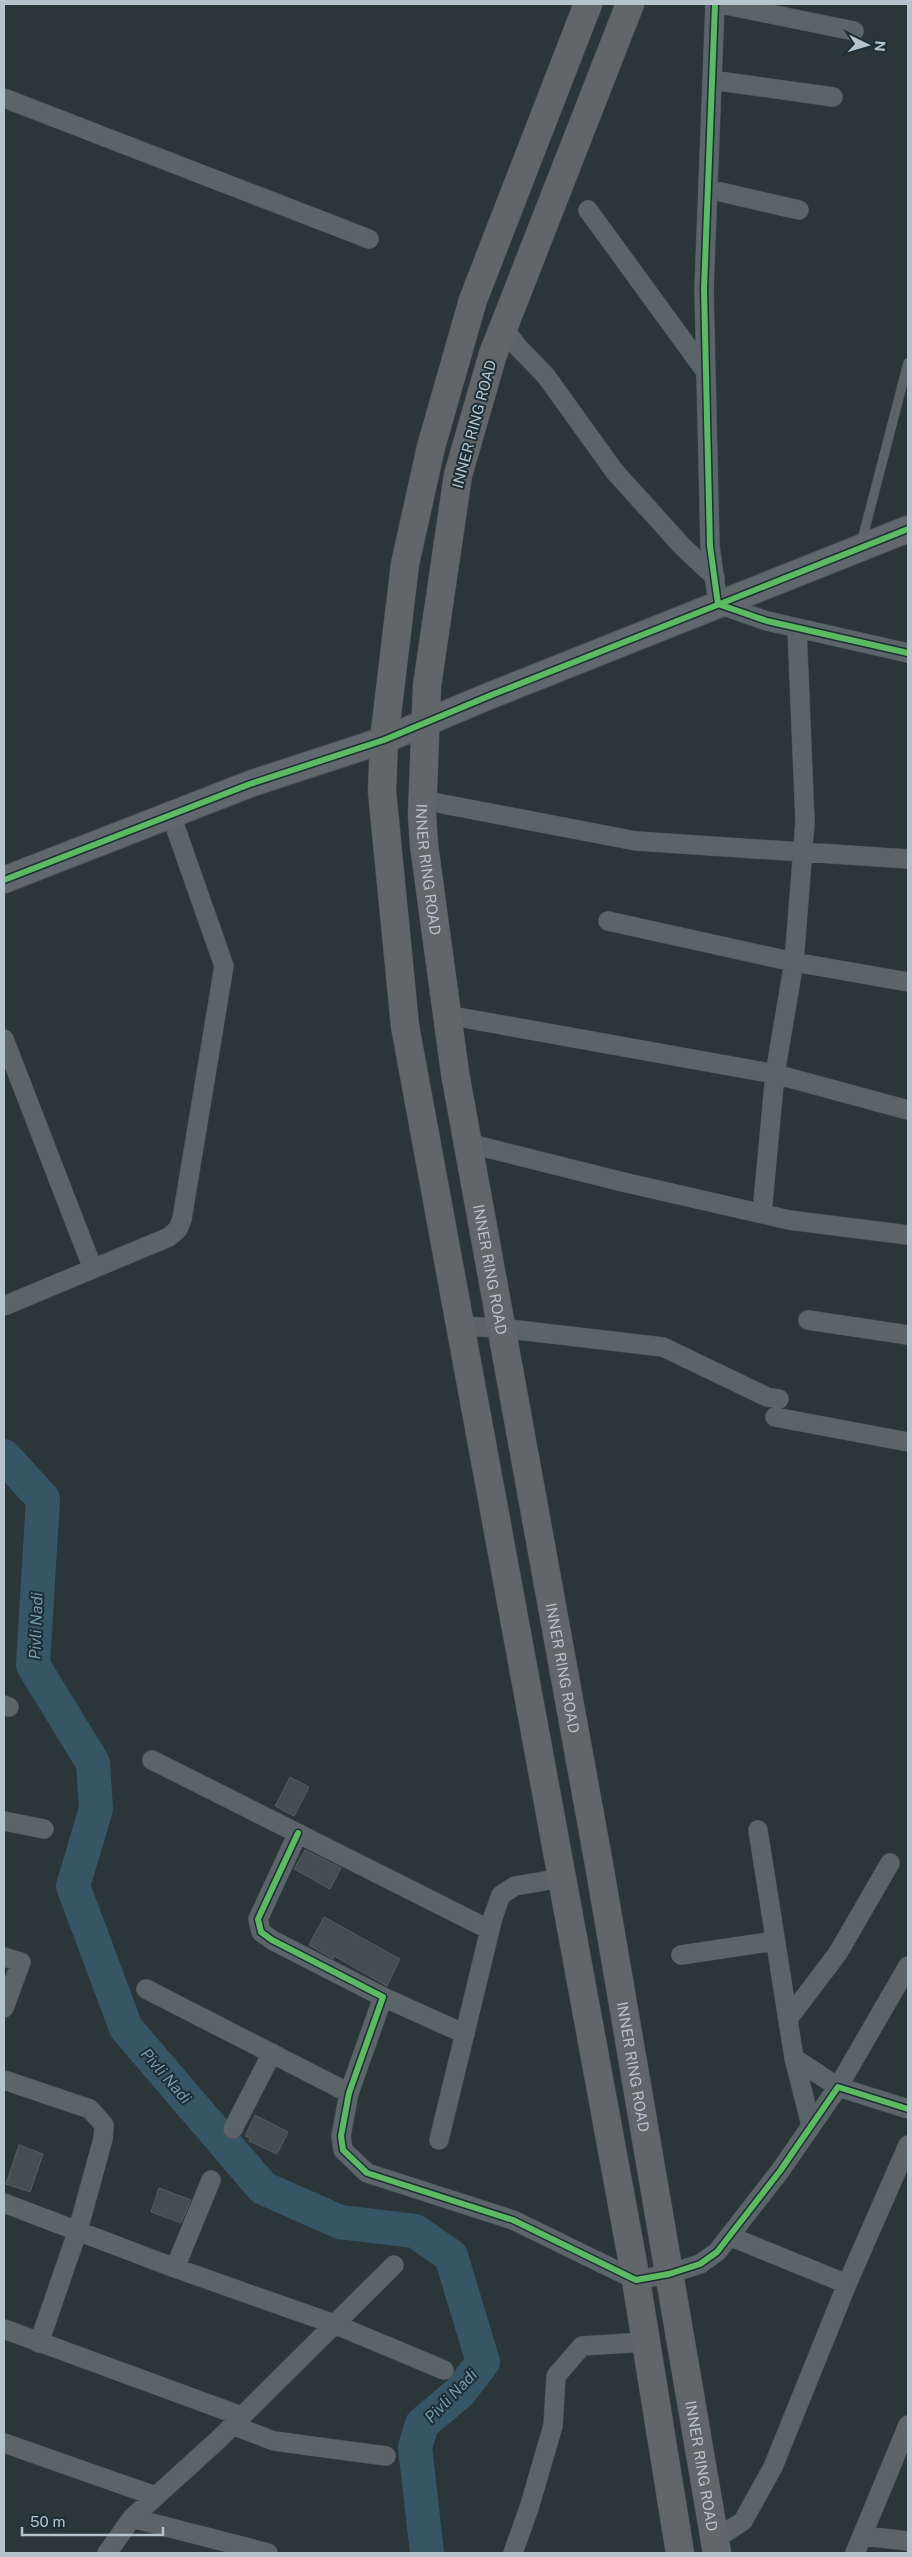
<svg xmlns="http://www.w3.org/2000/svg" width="912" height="2557" font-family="'Public Sans',sans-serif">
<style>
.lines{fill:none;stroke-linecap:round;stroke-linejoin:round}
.river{stroke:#365666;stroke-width:34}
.building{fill:#444e52;stroke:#535d62}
.lane-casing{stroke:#495155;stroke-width:10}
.street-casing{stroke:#495155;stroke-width:20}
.secondary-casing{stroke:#495155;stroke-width:28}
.highway-casing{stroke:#485156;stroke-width:29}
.lane{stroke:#5b6468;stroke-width:9}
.street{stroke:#5b6468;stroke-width:19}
.secondary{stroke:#60686d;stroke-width:26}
.highway{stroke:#616668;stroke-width:28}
.cycleway-casing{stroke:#1d2e36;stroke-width:9}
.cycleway{stroke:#5cba63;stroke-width:6}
.labels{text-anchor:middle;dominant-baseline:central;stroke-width:4;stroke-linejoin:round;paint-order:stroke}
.street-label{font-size:15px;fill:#b5c3cc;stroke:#1d2e36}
.water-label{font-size:16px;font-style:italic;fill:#739db1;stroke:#1d2e36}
</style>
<rect width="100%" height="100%" fill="#2b363b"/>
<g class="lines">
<path class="river" d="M4,1456L43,1499L33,1665L93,1763L96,1809L73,1886L126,2028L263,2188L340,2222L415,2231L451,2256L483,2362L460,2392L422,2424L415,2447L427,2553"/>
</g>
<path class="building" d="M290,1777L309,1787L294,1816L275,1806Z
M305,1850L341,1868L330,1889L294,1869Z
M324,1917L400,1959L387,1986L334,1956L333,1959L309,1945Z
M255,2115L288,2132L277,2154L249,2141L250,2138L245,2136Z
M19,2145L43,2154L30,2192L6,2184Z
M159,2188L191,2200L181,2223L151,2212Z"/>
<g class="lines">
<g class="lane-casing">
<path id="lane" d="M861,544L908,363"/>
</g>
<g class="street-casing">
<path id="street" d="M715,4L704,289L710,546L718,604L767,621L908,653
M721,4L854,31
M712,80L833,97
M4,98L369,239
M708,189L799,210
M588,210L706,372
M503,327L517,346L546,376L615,472L683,547L715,577
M422,800L636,841L908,859
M608,921L794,962L908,982
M447,1015L775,1074L908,1110
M4,1039L93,1269
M467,1143L623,1182L789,1220L908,1235
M762,1213L775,1074L794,962L805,822L797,628
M4,1306L169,1237L178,1229L182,1219L224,966L171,815
M808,1320L908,1335
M461,1326L501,1328L663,1347L767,1397L779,1399
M775,1417L908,1442
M4,1705L9,1707
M152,1760L490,1930
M4,1821L44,1829
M758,1830L794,2058L811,2125
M298,1833L258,1919L261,1932L272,1940L383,1997L349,2093L341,2136L343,2150L367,2173L513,2220L636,2280L669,2274L700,2264L717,2252L780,2171L838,2087L908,2109
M681,1955L775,1941
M4,1957L21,1962L4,2008
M146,1989L349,2093
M383,1997L465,2034
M788,2019L838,1953L890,1863
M794,2058L838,2087L908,1966
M4,2080L90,2109L104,2125L103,2139L78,2230L39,2343
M233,2129L272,2053
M439,2140L493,1917L501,1895L515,1886L562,1878
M4,2203L175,2268L334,2324L444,2370
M729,2236L847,2284
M175,2268L211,2180
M4,2329L241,2416
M232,2425L274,2441L386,2456
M4,2443L155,2496
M132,2518L268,2553
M863,2536L908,2541
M714,2540L743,2521L773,2467L847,2284L908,2145
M107,2553L132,2518L219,2439L394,2265
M513,2553L529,2508L553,2426L556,2376L582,2346L646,2342
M855,2553L908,2425"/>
</g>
<g class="secondary-casing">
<path id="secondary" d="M4,880L250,784L384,740L489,696L908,529"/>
</g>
<g class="highway-casing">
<g id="highway">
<path d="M588,4L473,300L431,447L405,564L384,740L382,791L405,1026L636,2280L680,2553"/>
<path id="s1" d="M630,4L493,354L458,475L427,686L422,815L424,845L455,1073L600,1870L717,2553"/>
</g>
</g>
<use href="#lane" class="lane"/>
<use href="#street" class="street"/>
<use href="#secondary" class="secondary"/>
<use href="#highway" class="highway"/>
<g class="cycleway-casing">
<path id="cycleway" d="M715,4L704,289L710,546L718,604L767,621L908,653
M4,880L250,784L384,740L489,696L908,529
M298,1833L258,1919L261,1932L272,1940L383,1997L349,2093L341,2136L343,2150L367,2173L513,2220L636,2280L669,2274L700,2264L717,2252L780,2171L838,2087L908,2109"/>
</g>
<use href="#cycleway" class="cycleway"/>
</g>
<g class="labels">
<g class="street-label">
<text transform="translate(474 424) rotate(-75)">INNER RING ROAD</text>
<text stroke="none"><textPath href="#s1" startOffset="899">INNER RING ROAD</textPath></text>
<text stroke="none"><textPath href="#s1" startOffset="1304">INNER RING ROAD</textPath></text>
<text stroke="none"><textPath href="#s1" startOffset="1709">INNER RING ROAD</textPath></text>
<text stroke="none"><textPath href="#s1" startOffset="2114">INNER RING ROAD</textPath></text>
<text stroke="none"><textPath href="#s1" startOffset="2519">INNER RING ROAD</textPath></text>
</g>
<g class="water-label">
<text transform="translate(36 1626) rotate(-88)">Pivli Nadi</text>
<text transform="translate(166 2076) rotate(49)">Pivli Nadi</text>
<text transform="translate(451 2396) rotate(-46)">Pivli Nadi</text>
</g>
</g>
<rect width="912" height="2557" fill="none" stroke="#b5c3cc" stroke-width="10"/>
<g transform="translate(867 45) rotate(95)" stroke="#1d2e36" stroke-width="4" paint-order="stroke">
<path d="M0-4L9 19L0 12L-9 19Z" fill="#b5c3cc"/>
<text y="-8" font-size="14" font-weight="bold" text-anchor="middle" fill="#b5c3cc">N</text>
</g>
<path d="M22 2527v8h141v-8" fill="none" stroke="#b5c3cc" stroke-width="2.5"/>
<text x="30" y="2527" font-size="15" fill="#b5c3cc" stroke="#1d2e36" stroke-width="4" paint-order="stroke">50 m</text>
</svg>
